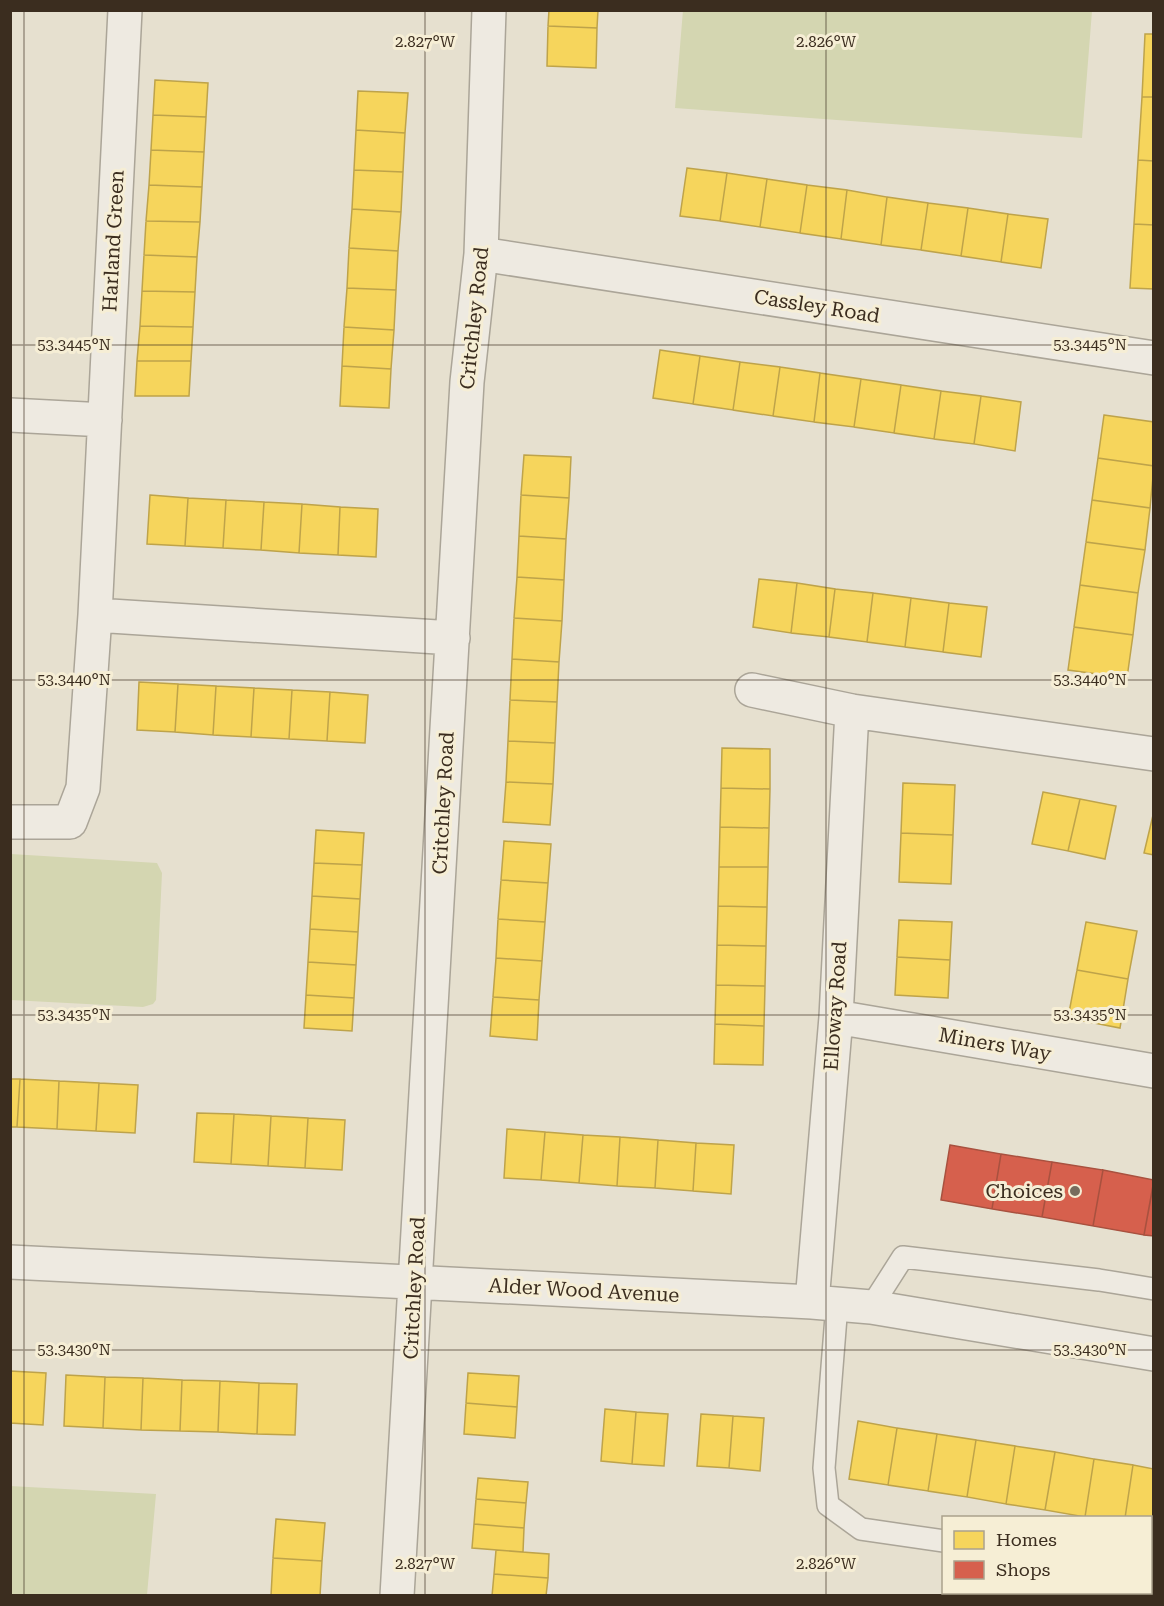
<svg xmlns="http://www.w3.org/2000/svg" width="1164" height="1606" font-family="'Roboto Serif',serif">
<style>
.green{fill:#d4d6b1}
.homes{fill:#f6d55c;stroke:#bea34a;stroke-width:1.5}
.shops{fill:#d6604d;stroke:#a8513f;stroke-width:1.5}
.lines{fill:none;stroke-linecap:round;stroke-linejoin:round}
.service-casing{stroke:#aba598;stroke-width:24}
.minor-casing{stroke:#aba598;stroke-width:36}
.service{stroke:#eeeae1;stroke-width:21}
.minor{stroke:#eeeae1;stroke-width:33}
.ticks{fill:none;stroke:#3b2d1f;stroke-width:1.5;stroke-opacity:0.45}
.poi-dot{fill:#776c5d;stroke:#f6eed5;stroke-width:2}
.labels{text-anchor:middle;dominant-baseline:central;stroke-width:6;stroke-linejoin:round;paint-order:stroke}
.street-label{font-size:20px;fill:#3b2d1f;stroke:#f6eed5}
.poi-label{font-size:20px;fill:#3b2d1f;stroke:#f6eed5;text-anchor:end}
.ticks-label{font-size:15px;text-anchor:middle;fill:#3b2d1f;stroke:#f6eed5;stroke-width:6;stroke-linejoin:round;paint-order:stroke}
</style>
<rect width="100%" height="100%" fill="#e6e0cf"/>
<path class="green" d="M683,10L1092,11L1082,138L675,108Z
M11,854L157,863L162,873L156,1000L153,1004L143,1007L11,1000Z
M10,1486L156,1494L147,1595H11Z"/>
<path class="homes" d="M549,10H598L597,28L548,26Z
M548,26L597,28L596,68L547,66Z
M1145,34H1154V97H1142Z
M155,80L208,83L206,117L153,115Z
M358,91L408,93L405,133L356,130Z
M1142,97H1154V161L1138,160Z
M153,115L206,117L204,152L151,150Z
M356,130L405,133L403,172L354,170Z
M151,150L204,152L202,187L149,185Z
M1138,160L1154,161V225L1134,224Z
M687,168L727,173L720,221L680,216Z
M354,170L403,172L401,212L352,209Z
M727,173L767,179L760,227L720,221Z
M767,179L807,185L800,233L760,227Z
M149,185L202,187L200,222L146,221Z
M807,185L847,190L841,239L800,233Z
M847,190L887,197L881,245L841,239Z
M887,197L928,203L921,250L881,245Z
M928,203L968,208L961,256L921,250Z
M968,208L1008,214L1001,262L961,256Z
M352,209L401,212L398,251L349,248Z
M1008,214L1048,219L1041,268L1001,262Z
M146,221L200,222L197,257L144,255Z
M1134,224L1154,225V289L1130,288Z
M349,248L398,251L396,290L347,288Z
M144,255L197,257L195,292L142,291Z
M347,288L396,290L394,330L344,327Z
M142,291L195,292L193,327L140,326Z
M140,326L193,327L191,361H137Z
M344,327L394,330L391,369L342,366Z
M660,350L700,356L693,404L653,398Z
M700,356L740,362L733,410L693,404Z
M137,361H191L189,396H135Z
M740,362L780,367L773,416L733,410Z
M342,366L391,369L389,408L340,406Z
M780,367L820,373L814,422L773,416Z
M820,373L861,379L854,427L814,422Z
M861,379L901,385L894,433L854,427Z
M901,385L941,391L934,439L894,433Z
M941,391L981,396L974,444L934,439Z
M981,396L1021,402L1015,451L974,444Z
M1104,415L1154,422V466L1098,458Z
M524,455L571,457L569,498L521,495Z
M1098,458L1154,466L1150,508L1092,500Z
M150,495L188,498L185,546L147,544Z
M521,495L569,498L566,539L519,536Z
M188,498L226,500L223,548L185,546Z
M226,500L264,502L261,550L223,548Z
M1092,500L1150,508L1145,550L1086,542Z
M264,502L302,504L299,553L261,550Z
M302,504L340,507L338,555L299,553Z
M340,507L378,509L376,557L338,555Z
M519,536L566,539L564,580L517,577Z
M1086,542L1145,550L1138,593L1080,585Z
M517,577L564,580L562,621L514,618Z
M759,579L797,583L791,633L753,627Z
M797,583L835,589L829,637L791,633Z
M1080,585L1138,593L1133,635L1074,627Z
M835,589L873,593L867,642L829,637Z
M873,593L911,598L905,647L867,642Z
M911,598L949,603L943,652L905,647Z
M949,603L987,607L981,657L943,652Z
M514,618L562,621L559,662L512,659Z
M1074,627L1133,635L1127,678L1068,670Z
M512,659L559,662L557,702L510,700Z
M139,682L178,684L175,732L137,730Z
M178,684L216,686L213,735L175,732Z
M216,686L254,688L251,737L213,735Z
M254,688L292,690L289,739L251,737Z
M292,690L330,692L327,741L289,739Z
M330,692L368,695L365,743L327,741Z
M510,700L557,702L555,743L508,741Z
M508,741L555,743L553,784L506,782Z
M722,748L770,749V789L721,788Z
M506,782L553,784L550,825L503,822Z
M903,783L955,785L953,835L901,833Z
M721,788L770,789L769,828L720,827Z
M1043,792L1080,799L1068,851L1032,844Z
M1080,799L1116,806L1105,859L1068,851Z
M1154,811V855L1144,853Z
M720,827L769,828L768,867H719Z
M316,830L364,833L362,865L314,863Z
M901,833L953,835L951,884L899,882Z
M504,841L551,844L548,883L501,880Z
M314,863L362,865L360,899L312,896Z
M719,867H768L767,907L718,906Z
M501,880L548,883L545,922L498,919Z
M312,896L360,899L358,932L310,929Z
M718,906L767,907L766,946L717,945Z
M498,919L545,922L542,961L496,958Z
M899,920L952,922L950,960L897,957Z
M1086,922L1137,931L1128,979L1077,970Z
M310,929L358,932L356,965L308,962Z
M717,945L766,946L765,986L716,985Z
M897,957L950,960L948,998L895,995Z
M496,958L542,961L539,1000L493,997Z
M308,962L356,965L354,998L306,995Z
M1077,970L1128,979L1120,1028L1068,1018Z
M716,985L765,986L764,1026L715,1024Z
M306,995L354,998L352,1031L304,1028Z
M493,997L539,1000L537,1040L490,1036Z
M715,1024L764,1026L763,1065L714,1064Z
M10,1079H20L17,1127H10Z
M20,1079L59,1081L57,1129L17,1127Z
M59,1081L99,1083L96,1131L57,1129Z
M99,1083L138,1085L135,1133L96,1131Z
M197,1113L234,1114L231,1164L194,1162Z
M234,1114L271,1116L268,1166L231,1164Z
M271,1116L308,1118L305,1168L268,1166Z
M308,1118L345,1120L342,1170L305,1168Z
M507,1129L545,1132L541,1180L504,1178Z
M545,1132L583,1135L579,1183L541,1180Z
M583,1135L620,1137L617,1186L579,1183Z
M620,1137L658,1140L655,1188L617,1186Z
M658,1140L696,1143L693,1191L655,1188Z
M696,1143L734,1145L731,1194L693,1191Z
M10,1371L46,1373L43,1425L10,1423Z
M468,1373L519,1376L517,1407L466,1403Z
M66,1375L105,1377L103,1428L64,1426Z
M105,1377L143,1378L141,1430L103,1428Z
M143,1378L182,1380L180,1431L141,1430Z
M182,1380L220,1381L218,1432L180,1431Z
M220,1381L259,1383L257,1434L218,1432Z
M259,1383L297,1384L295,1435L257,1434Z
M466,1403L517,1407L515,1438L464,1434Z
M605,1409L636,1412L632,1464L601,1461Z
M636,1412L668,1414L664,1466L632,1464Z
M701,1414L733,1416L729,1468L697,1466Z
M733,1416L764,1418L760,1471L729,1468Z
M858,1421L897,1428L888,1485L849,1479Z
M897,1428L937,1434L928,1491L888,1485Z
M937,1434L976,1440L967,1497L928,1491Z
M976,1440L1015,1446L1006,1504L967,1497Z
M1015,1446L1055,1452L1045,1510L1006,1504Z
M1055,1452L1094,1459L1085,1517L1045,1510Z
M1094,1459L1133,1465L1125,1518L1085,1517Z
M1133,1465L1154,1469V1528L1150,1527V1518H1125Z
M478,1478L528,1482L526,1503L476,1499Z
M476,1499L526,1503L524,1528L474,1524Z
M276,1519L325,1523L322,1561L273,1558Z
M474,1524L524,1528L523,1552L472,1548Z
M496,1550L549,1554L548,1578L494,1574Z
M273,1558L322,1561L320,1596H271Z
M494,1574L548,1578L546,1596H492Z"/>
<path class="shops" d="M950,1145L1001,1154L992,1209L941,1200Z
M1001,1154L1052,1162L1042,1217L992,1209Z
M1052,1162L1103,1170L1093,1226L1042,1217Z
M1103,1170L1154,1180L1144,1235L1093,1226Z
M1154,1181V1236L1144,1235Z"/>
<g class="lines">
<g class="service-casing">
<path id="service" d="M837,1304L824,1468L828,1505L861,1529L944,1541
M871,1307L903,1257L1099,1280L1154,1289
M1150,1572L1154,1573"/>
</g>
<g class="minor-casing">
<path id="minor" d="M481,254L1154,358
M10,415L105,420
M95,615L453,638
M752,690L852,711L1154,754
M10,822H70L83,788L95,615L125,10
M836,1017L1154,1071
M10,1262L812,1302L871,1307L1154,1354
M812,1302L836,1017L852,711
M397,1596L467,382L481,254L489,10"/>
</g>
<use href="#service" class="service"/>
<use href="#minor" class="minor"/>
</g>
<path class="ticks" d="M24,10V1596M425,10V1596M826,10V1596M10,345H1154M10,680H1154M10,1015H1154M10,1350H1154"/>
<circle class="poi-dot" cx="1075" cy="1191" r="6"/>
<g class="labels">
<g class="street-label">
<text transform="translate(113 241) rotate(-87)">Harland Green</text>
<text transform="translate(817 306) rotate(9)">Cassley Road</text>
<text transform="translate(474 318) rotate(-84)">Critchley Road</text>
<text transform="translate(443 803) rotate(-87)">Critchley Road</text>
<text transform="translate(835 1006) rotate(-86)">Elloway Road</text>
<text transform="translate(995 1044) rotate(10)">Miners Way</text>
<text transform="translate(414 1288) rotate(-87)">Critchley Road</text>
<text transform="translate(584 1290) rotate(3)">Alder Wood Avenue</text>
</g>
<g class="poi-label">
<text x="1063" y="1191">Choices</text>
</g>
</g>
<g class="ticks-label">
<text x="425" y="47">2.827°W</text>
<text x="826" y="47">2.826°W</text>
<text x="74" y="350">53.3445°N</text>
<text x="1090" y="350">53.3445°N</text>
<text x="74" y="685">53.3440°N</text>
<text x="1090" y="685">53.3440°N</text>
<text x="74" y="1020">53.3435°N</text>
<text x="1090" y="1020">53.3435°N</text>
<text x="74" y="1355">53.3430°N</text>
<text x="1090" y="1355">53.3430°N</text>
<text x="425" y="1569">2.827°W</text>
<text x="826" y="1569">2.826°W</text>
</g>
<rect width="1164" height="1606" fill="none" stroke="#3b2d1f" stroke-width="24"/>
<rect x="942" y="1516" width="210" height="78" fill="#f6eed5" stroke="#aba18c" stroke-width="1.5"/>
<rect x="954" y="1531" width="30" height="18" fill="#f6d55c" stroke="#aba18c" stroke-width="1.5"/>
<text x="996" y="1546" font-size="18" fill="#3b2d1f">Homes</text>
<rect x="954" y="1561" width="30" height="18" fill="#d6604d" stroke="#aba18c" stroke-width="1.5"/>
<text x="996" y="1576" font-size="18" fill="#3b2d1f">Shops</text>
</svg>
